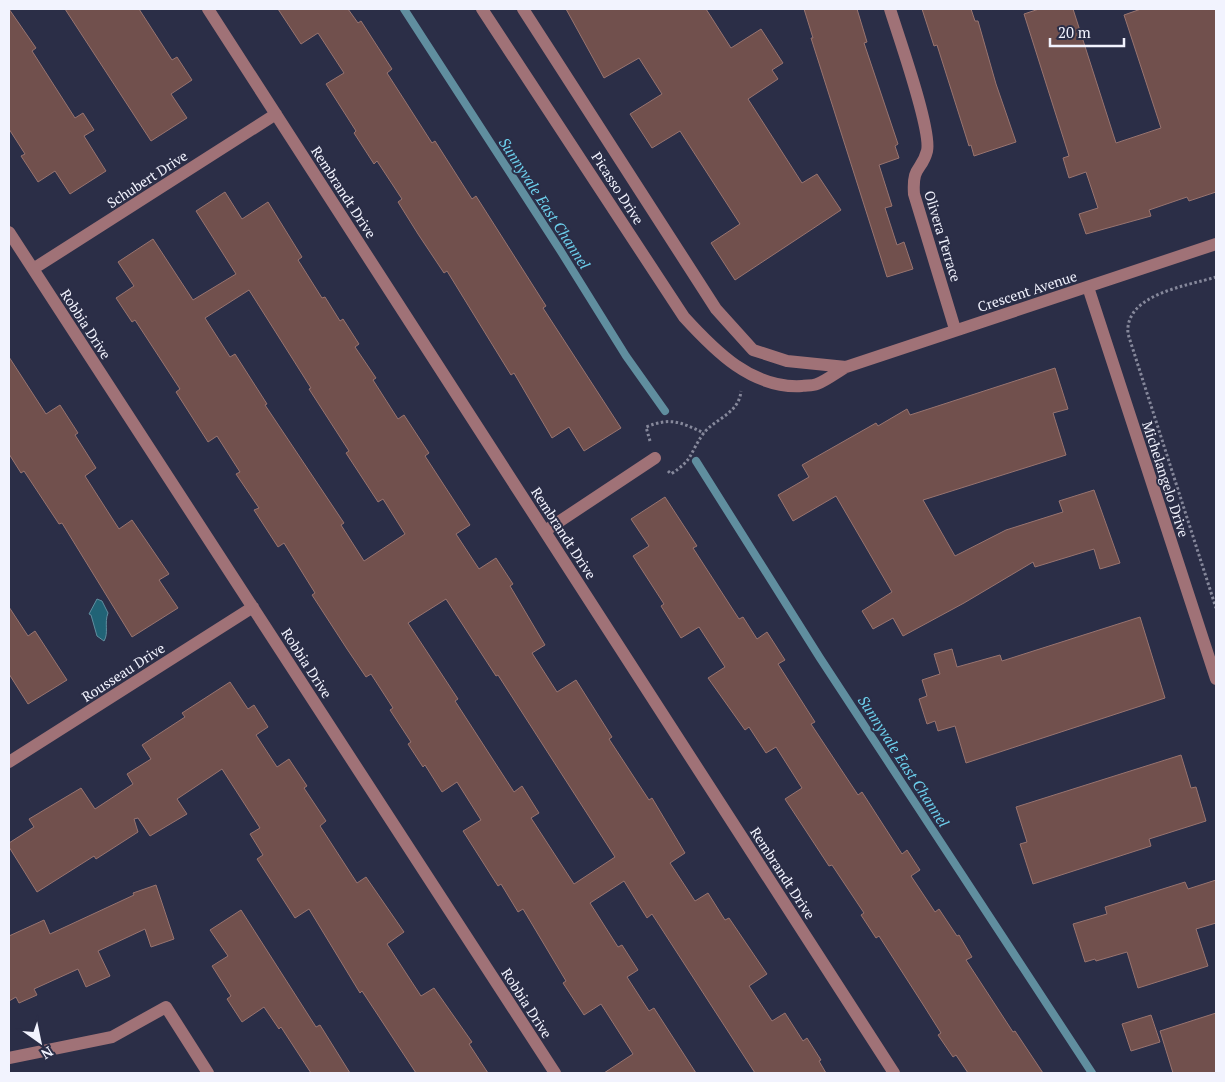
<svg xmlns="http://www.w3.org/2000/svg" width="1225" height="1082" font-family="'PT Serif',serif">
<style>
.water{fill:#216376;stroke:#608e9f}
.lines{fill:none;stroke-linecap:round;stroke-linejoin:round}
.stream{stroke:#608e9f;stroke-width:8}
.building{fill:#71504d;stroke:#987470;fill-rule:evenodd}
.path{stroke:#86889b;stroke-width:3;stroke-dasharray:2.5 2.5;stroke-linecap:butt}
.minor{stroke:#a07277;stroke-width:12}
.labels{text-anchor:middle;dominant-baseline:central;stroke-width:4;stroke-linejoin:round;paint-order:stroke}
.street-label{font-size:14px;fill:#f2f3fe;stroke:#2b2e47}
.water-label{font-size:15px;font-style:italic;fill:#6ccfec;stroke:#2b2e47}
</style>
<rect width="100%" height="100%" fill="#2b2e47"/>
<path class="water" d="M97,599L102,601L108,613C104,623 109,633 104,641L97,636L91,615L89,614Z"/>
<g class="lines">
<path class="stream" d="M404,9L560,250L626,356L665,411
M696,461L820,658L1092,1073"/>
</g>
<path class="building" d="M9,9L36,48L32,51L75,118L83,113L94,130L84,136L106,171L70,194L55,171L38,182L21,156L25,154L9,129Z
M65,9H139L172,60L177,57L192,80L171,94L187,118L151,141Z
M278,9H348L358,23L361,21L392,69L387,73L432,143L435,141L472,199L476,196L546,306L543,308L621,428L584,451L569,427L552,438L514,373L511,375L447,271L444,273L418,234L398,202L402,199L377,161L374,164L354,133L356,131L326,84L344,73L318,33L301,44Z
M566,9H706L731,48L761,29L783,63L772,70L778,79L748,99L802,183L817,174L841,210L735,280L711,243L740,224L680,131L652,148L630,114L662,94L639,58L604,78Z
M804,9H857L867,42L864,43L898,144L895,146L899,158L879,165L892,206L885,208L897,245L904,242L913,269L887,277L811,38H813Z
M922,9H971L975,21H978L996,84L1016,142L974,156L971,145L969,146L937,45L934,46Z
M1039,9H1073L1116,143L1161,128L1124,15L1141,9H1216V192L1189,201L1187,197L1149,210L1151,216L1086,234L1079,214L1098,208L1086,172L1069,178L1063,158L1069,156L1024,14Z
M225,192L242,219L268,202L302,257L298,260L322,298L325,297L340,321L343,319L359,344L355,347L376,378L373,380L398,419L404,415L429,453L425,456L470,525L456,534L479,569L496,558L513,584L510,586L545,645L532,653L557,692L576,680L612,737L609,739L649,800L652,798L685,853L670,863L695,901L708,893L725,920L729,918L767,974L749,986L772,1021L785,1013L803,1041L807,1038L821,1060L819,1061L826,1073H755L652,914L647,918L624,881L590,903L618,947L622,945L638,970L627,977L649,1011L654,1008L696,1073H604L633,1054L601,1004L584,1015L563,983L566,981L523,909L518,912L501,884L498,886L463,831L481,820L457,782L442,792L425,765L423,767L408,744L411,742L390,710L393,708L371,674L366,677L347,649L312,595L315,593L284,543L278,547L254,510L259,508L236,474L240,472L217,436L208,442L176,392L180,389L135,320L132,322L116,298L134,286L118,262L153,239L193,300L236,274L196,211ZM249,290L311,388L309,389L349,451L346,453L378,502L383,499L405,534L364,561L341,525L344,523L265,405L267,404L235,354L230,357L205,318ZM446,599L496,676L498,675L615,857L574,884L531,818L539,813L522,786L514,792L455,701L458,699L408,623Z
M9,357L46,414L60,405L78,433L75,435L96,468L85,476L119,529L132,520L169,574L159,580L178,608L132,637L62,523L59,524L24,471L21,473L9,454Z
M1055,368L1068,409L1053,413L1066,455L923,500L955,556L1006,530L1063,512L1059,501L1094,490L1120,563L1100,569L1094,549L1035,567L1033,562L964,603L903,636L893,618L873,629L862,611L892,592L836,496L793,521L778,495L809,477L802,465L876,423L878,426L907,409L910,415Z
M665,497L697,546L693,548L739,619L743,617L757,639L767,632L785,660L778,664L815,722L811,724L858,795L862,792L902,854L907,850L920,870L911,876L935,912L939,909L957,936L959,935L972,957L966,960L1013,1032L1015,1031L1043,1073H968L956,1055L953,1057L938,1035L941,1033L924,1006L879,936L876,938L861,915L864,913L832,865L829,866L785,799L802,788L776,747L766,753L749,727L745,730L708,678L725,667L699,627L681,638L661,606L664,604L633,556L649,546L631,519Z
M9,607L28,636L35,631L67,680L28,704L9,674Z
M1140,617L1165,698L966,763L955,726L938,731L935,721L927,724L919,699L927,696L922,680L940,674L934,654L952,649L957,667L1000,655L1002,661Z
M230,682L248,709L254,705L268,727L256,735L277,767L289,759L307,786L304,788L326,821L320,826L357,883L366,877L404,932L387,944L421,996L434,988L472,1042L469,1044L488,1073H416L362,991L360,993L309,909L295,918L257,859L263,855L250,834L260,828L222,769L177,799L187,814L150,836L138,818L134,819L138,832L96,859L94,856L37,892L9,847V843L34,827L29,819L81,788L95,809L133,784L127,774L151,759L142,745L185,717L182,713Z
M1181,755L1191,788L1196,787L1206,821L1149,839L1151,846L1033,884L1020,844L1027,842L1016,807Z
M1216,880V923L1196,929L1208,966L1138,988L1127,952L1096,961L1095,959L1085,962L1073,924L1107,914L1105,907L1185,882L1188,889Z
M156,885L174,939L151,947L145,929L98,951L110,976L86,987L78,969L34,989L37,995L19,1003L16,997L9,1001V936L44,920L50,934L134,895L133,893Z
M241,910L316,1027L320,1025L350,1073H311L281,1027L279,1029L264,1007L242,1022L227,999L231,996L212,966L228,956L210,930Z
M1216,1013V1073H1173L1160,1031Z
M1151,1015L1160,1042L1131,1051L1122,1024Z"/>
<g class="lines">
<path class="path" d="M1216,277C1187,286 1124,294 1128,334L1216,608
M650,441L646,427C671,417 680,422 704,433
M668,471L671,474C694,459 689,454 703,434C714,419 739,414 741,391"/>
<path class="minor" d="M208,9L894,1073
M482,9L684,317C715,351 752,389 802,386C806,385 812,386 817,384C827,380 837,372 846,367L1216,244
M523,9L716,309L753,350L787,361L846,367
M890,9C898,35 932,130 927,151C922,171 912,165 914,194L955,329
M9,232L555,1073
M33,269L276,114
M1088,287L1216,679
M545,531L655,458
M9,762L253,607
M9,1058L112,1037L166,1007L208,1073"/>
</g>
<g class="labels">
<g class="street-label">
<text transform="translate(147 179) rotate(-33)">Schubert Drive</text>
<text transform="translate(618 188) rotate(57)">Picasso Drive</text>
<text transform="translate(344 192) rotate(57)">Rembrandt Drive</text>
<text transform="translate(943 236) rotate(73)">Olivera Terrace</text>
<text transform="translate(1027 291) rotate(-18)">Crescent Avenue</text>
<text transform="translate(86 324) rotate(57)">Robbia Drive</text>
<text transform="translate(1166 479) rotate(72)">Michelangelo Drive</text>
<text transform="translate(564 533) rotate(57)">Rembrandt Drive</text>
<text transform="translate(307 663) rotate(57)">Robbia Drive</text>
<text transform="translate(123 672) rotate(-33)">Rousseau Drive</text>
<text transform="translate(783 873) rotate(57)">Rembrandt Drive</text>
<text transform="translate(527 1003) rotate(57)">Robbia Drive</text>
</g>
<g class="water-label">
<text transform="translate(545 203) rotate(57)">Sunnyvale East Channel</text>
<text transform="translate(904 761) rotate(57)">Sunnyvale East Channel</text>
</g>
</g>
<rect width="1225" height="1082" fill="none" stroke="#f2f3fe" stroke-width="20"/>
<g transform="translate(40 1042) rotate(147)" stroke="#2b2e47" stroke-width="4" paint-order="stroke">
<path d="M0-4L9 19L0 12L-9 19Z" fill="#f2f3fe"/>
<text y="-8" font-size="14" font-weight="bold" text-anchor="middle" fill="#f2f3fe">N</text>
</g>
<path d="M1050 38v8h74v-8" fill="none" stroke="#f2f3fe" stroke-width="2.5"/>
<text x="1058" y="38" font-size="15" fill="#f2f3fe" stroke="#2b2e47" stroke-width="4" paint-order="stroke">20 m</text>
</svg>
